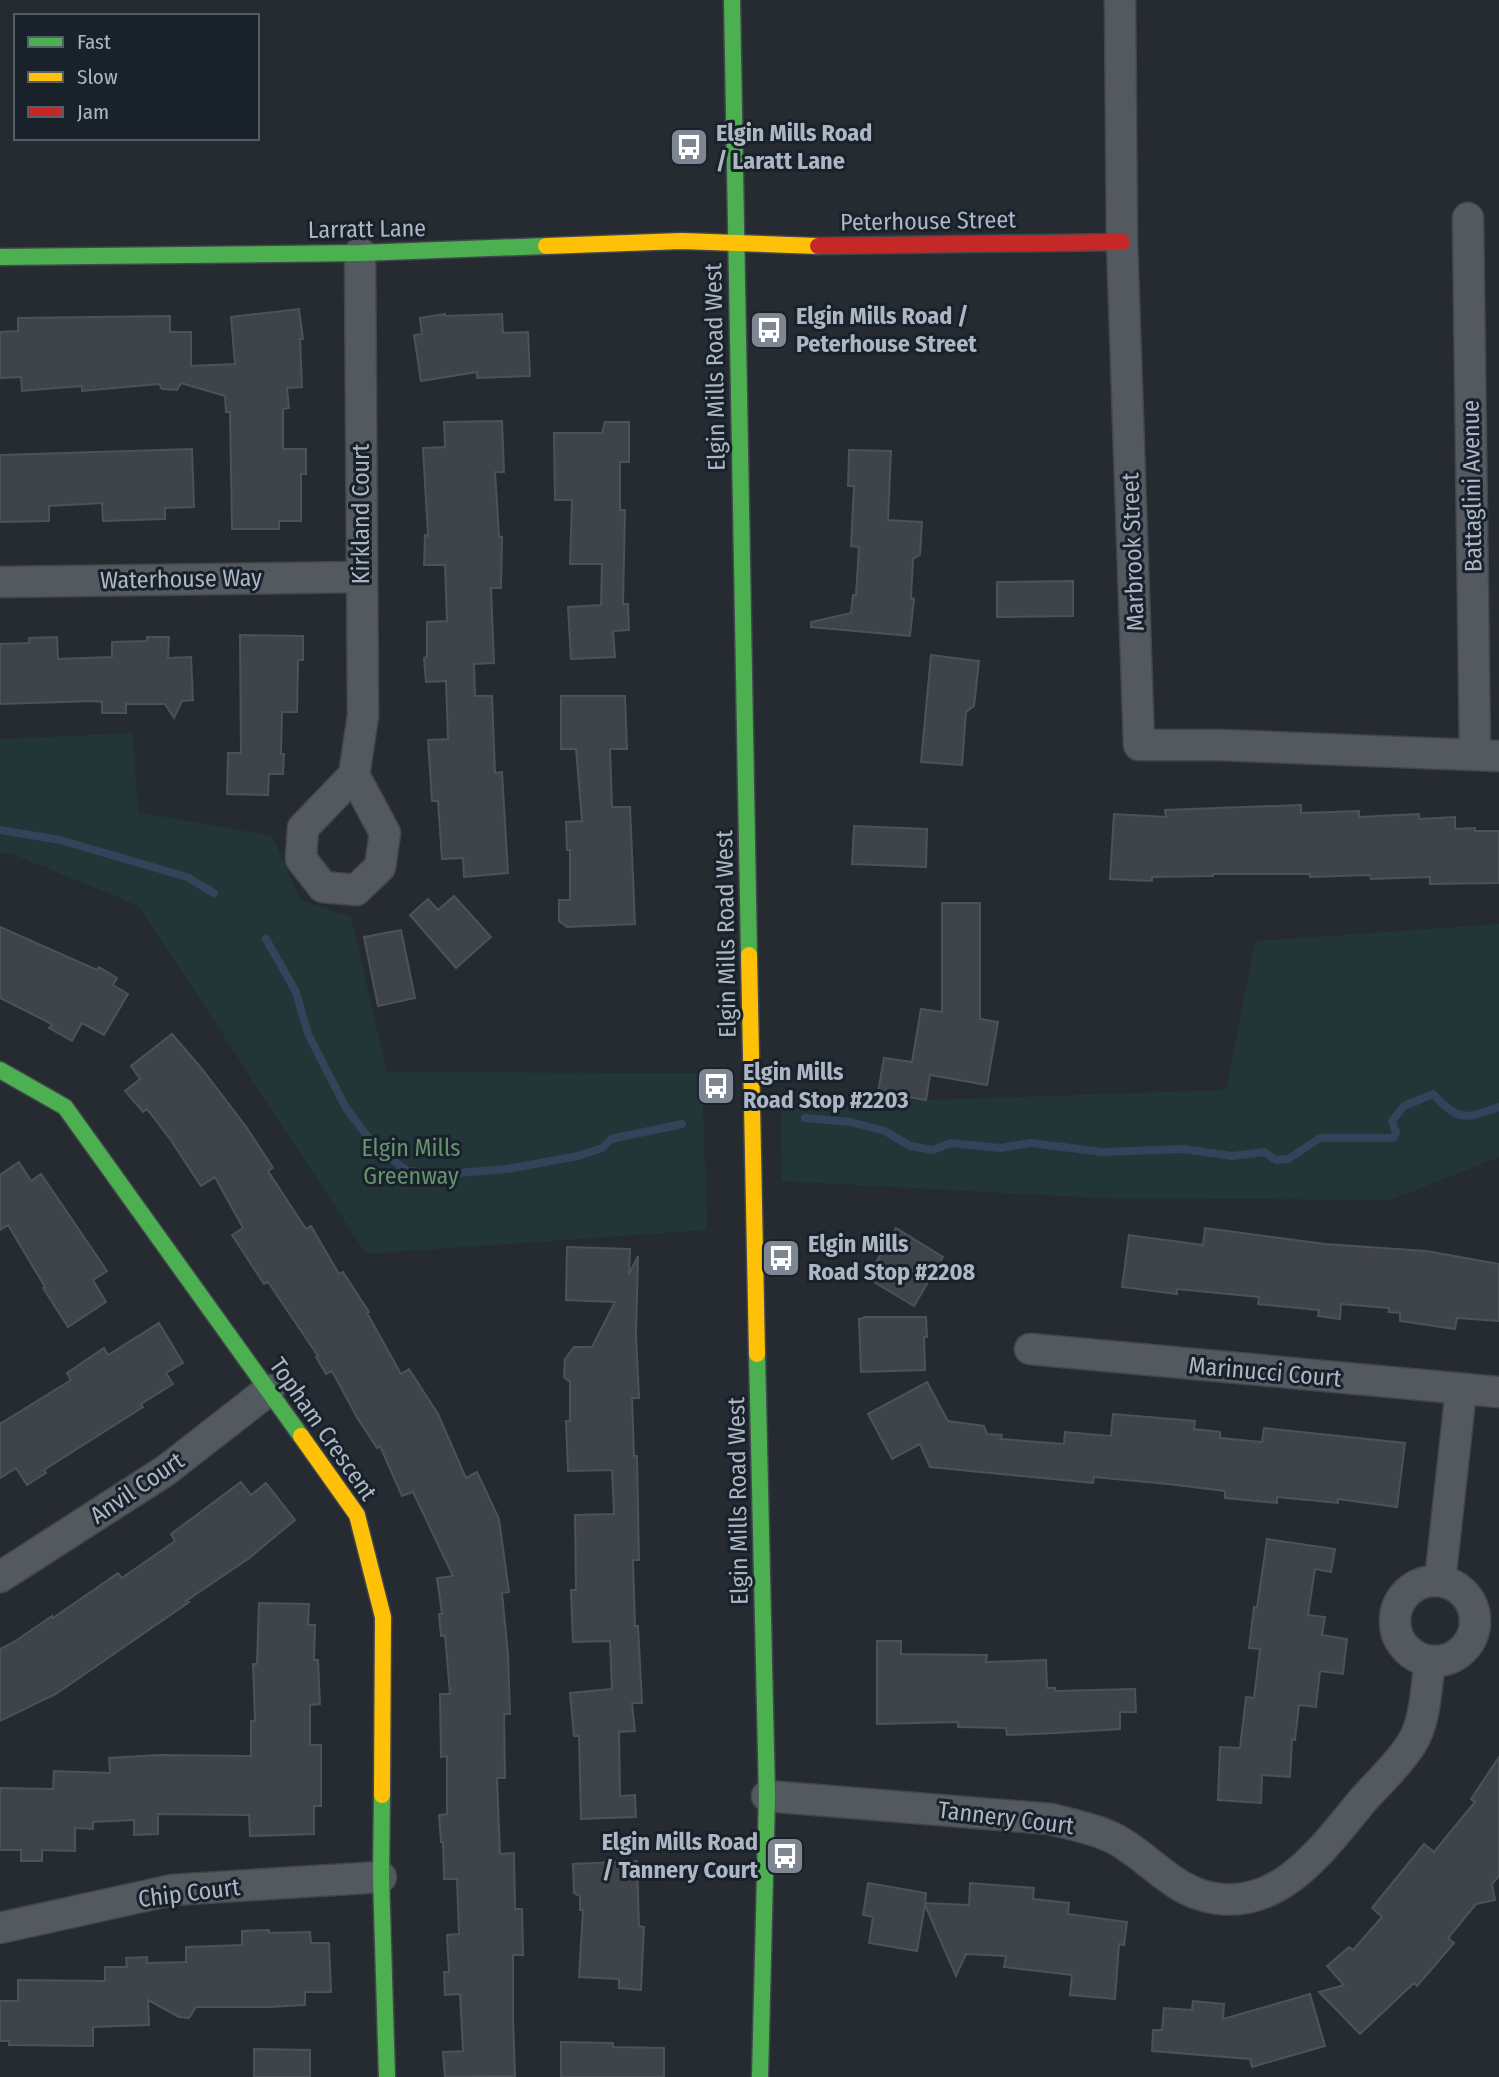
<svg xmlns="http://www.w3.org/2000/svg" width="1499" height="2077" font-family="'Fira Sans Condensed',sans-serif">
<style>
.green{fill:#223537}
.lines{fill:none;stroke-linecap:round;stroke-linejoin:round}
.stream{stroke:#32445a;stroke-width:8}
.building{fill:#3f444a;stroke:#4c525a;stroke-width:2}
.street-casing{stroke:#42474c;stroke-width:33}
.fast-casing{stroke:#42474c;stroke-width:19}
.slow-casing{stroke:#42474c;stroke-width:19}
.jam-casing{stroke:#42474c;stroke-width:19}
.street{stroke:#545960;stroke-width:30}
.fast{stroke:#4caf50;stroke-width:16}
.slow{stroke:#ffc107;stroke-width:16}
.jam{stroke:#c62828;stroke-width:16}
.labels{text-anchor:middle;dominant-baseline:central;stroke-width:6;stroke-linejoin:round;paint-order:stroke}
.poi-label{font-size:24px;font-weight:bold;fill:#adb7c4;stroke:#19212b;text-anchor:start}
.street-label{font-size:24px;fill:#adb7c4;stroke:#19212b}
.park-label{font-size:24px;fill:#65936e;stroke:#19212b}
</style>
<rect width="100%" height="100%" fill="#252b31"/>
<path class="green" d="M133,733L138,812L272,836L301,900L351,917L387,1072L702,1073L707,1230L366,1254L139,906L10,853H0V739Z
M1499,924V1157L1391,1200L1098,1198L782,1181L781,1107L926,1100L1226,1090L1255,941Z"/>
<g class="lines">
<path class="stream" d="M0,830L60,840L187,877L214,893
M266,939L296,992L308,1034L346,1108L378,1150L408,1171L446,1174L507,1169L578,1156L602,1148L611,1139L682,1124
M805,1118L850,1122L885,1131L910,1146L933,1150L951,1143L1000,1148L1031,1143L1102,1152L1183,1149L1233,1156L1264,1152L1276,1160L1288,1159L1320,1138H1393L1396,1133L1392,1121L1404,1106L1433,1094C1459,1122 1465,1119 1499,1107"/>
</g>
<path class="building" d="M299,309L303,339H300L302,387L287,388L289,408L283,409V449H306V474H301V521H279V529H232L230,412H226L225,396L181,383L177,390L162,389L159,384L82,391V386L22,391L21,377L0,378V332L18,331V318L170,316V332H191V366L235,364L231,317Z
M445,314V316L502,314L503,333L528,332L530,376L477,378V372L421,381L414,335L422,334L420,318Z
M502,421L504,472H495L499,536L502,537L501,588H491L494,663L474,664L475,696H492L495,773L502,772L508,873L464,877L463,858L442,859L438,801H432L428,740L448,739L446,681L426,682L424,658L427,657V622L447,621L445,565H424L425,535L428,536L423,448L445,447L444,422Z
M605,422H629V462H620V510H625L623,604H628L629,630L613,631L615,657L571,659L568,607L601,605L602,564H570L572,500H555L554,433H602Z
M192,449L194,507L165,508V519L103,521L102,503L49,506V521L0,522V455Z
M849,450L891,451L888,520L922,522L920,555L913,559L911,598L914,599L910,636L811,627V622L851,613L853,595H856L859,547L851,546L854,486H848Z
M1073,581V616L997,617V582Z
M240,635L303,636V660H298L297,712H282L281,754H284L283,774H269L268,795L227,794L228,753H241Z
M57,637L58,659L112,657V642L147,641V637H169L168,658L191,657L193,700L182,701L174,718L165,704H126V713H102V702L94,701L0,704V644L29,643V638Z
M931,655L979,661L974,706L966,712L962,765L921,762Z
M561,696H625L627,749H610L612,807H630L635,924L567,927L559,921V900H570V850H567L566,822L582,821L576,749H561Z
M1301,805V813L1359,811V817L1419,814V819L1455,817V829L1475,828V831H1499V883L1430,884V877L1371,879L1370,875L1310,877V874H1213V876L1152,877V881L1110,879L1114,814L1166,817L1165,810Z
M854,826L927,829L926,867L852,864Z
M454,896L491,937L456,968L410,915L428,899L438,910Z
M942,903H980V1019L998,1022L987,1085L930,1075L926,1100L878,1092L884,1058L912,1062L921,1009L942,1012Z
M0,927L97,970L99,967L117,978L113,985L128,994L104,1035L82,1023L72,1041L49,1028L52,1024L0,998Z
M401,930L415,998L378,1006L364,937Z
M172,1034L202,1069L247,1128L273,1168L268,1171L306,1229L311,1226L339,1274L343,1272L369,1312L367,1313L401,1374L409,1369L438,1414L466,1478L477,1472L499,1519L509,1592L502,1593L508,1654L510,1714H504L505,1778H497L500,1854L514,1853L515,1909H522L523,1955H513V2017L515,2076L445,2077L443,2052L463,2051L460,1994L445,1995L444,1972H449L447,1935L459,1934L457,1879H444L443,1842H441L439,1815L447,1814V1756L441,1757L440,1694H450L445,1635L441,1636L439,1614H442L437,1578L453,1576L413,1492L402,1496L380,1446L377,1448L358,1419L332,1371L326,1374L316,1357L318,1356L268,1282L264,1284L232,1235L243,1228L215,1177L201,1186L170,1139L147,1109L143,1112L125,1091L140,1079L131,1066Z
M19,1162L31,1181L41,1174L107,1271L93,1280L106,1302L68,1327L43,1288L45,1287L8,1225L0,1230V1175Z
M896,1228L943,1257L914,1306L867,1278Z
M1205,1228L1325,1244L1426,1251L1499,1264V1321L1457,1318L1455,1329L1400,1321V1313L1389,1312V1308L1341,1304L1340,1319L1318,1316L1319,1310L1258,1304L1259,1297L1177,1289V1294L1122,1287L1129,1235L1203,1245Z
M567,1247L630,1249L629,1274L638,1256L636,1335L639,1398H632L634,1456H637L639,1560H633L635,1626H638L642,1703H632L635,1731L619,1732L620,1796L635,1795L636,1817L581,1819L579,1736H574L570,1693L612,1689L610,1641L573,1642L571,1590H576L575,1515L614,1514L612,1470L568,1471L566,1421H570V1382L564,1377L565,1359L574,1347H592L615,1302L566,1300Z
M866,1317H926L927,1337H924L925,1370L861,1372L859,1319Z
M159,1323L183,1363L166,1373L173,1384L141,1404L143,1407L44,1470L46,1473L27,1485L16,1468L0,1478V1424L71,1380L67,1373L104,1348L108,1355Z
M927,1382L948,1421L984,1426L987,1434L1002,1435L1001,1439L1064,1444L1065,1432L1111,1436L1113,1414L1195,1421L1194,1429L1220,1432V1438L1262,1442L1264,1428L1405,1443L1397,1507L1338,1499V1503L1277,1497V1503L1225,1498V1491L1168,1484L1094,1477L1093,1483L930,1467L920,1444L892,1459L868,1414Z
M241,1482L251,1495L266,1483L295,1520L248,1559L186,1601L189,1602L56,1694L0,1721V1649L14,1642L52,1616L53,1618L118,1573L122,1578L175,1541L171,1534Z
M1267,1539L1335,1549L1331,1572L1315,1569L1308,1615L1325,1617L1322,1635L1347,1639L1343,1674L1320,1671L1316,1707L1299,1705L1295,1740L1292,1739L1290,1777L1262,1775L1261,1803L1218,1800L1220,1747L1240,1748L1246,1697L1254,1698L1260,1649L1249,1648L1254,1607L1257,1608Z
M259,1603L309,1604L308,1625H315L314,1660H318L320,1704L310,1705V1745H321V1806H314V1834L250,1836L249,1815L158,1814V1834L134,1835V1820L93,1822V1829L75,1828V1851L42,1850V1861H21V1850H0V1788L53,1789L54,1771L110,1773L109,1758L158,1755L251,1756V1721H255L253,1664H257Z
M877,1641H901V1654L987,1655L986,1662L1046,1660L1047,1688H1055V1691L1135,1689L1136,1712H1120V1729L1056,1733L1007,1735L1006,1728L958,1727V1722L877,1724Z
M1499,1757V1876L1492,1884L1495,1900L1476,1904L1448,1938L1454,1943L1417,1986L1414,1983L1360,2034L1319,1992L1344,1985L1327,1966L1349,1947L1353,1950L1382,1917L1372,1908L1424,1844L1434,1852L1475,1802L1471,1799Z
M637,1861L639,1926L644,1927L641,1990L619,1988V1979L579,1977L583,1910H580V1896L574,1893L573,1864Z
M868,1883L926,1893L925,1903L969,1905L970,1883L1034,1888L1033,1899L1069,1903L1068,1914L1127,1922L1124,1945L1119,1944L1115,1999L1070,1995L1072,1975L1004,1967L1006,1956L966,1954L956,1976L925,1905L917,1951L869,1943L873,1917L863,1915Z
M269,1930V1933L310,1932L311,1943H329L331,1992H305V2005L269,2007H196L189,2018L179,2017L148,2000L149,2025L93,2027V2046L9,2045V2041H0V2001H18V1980L105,1981V1967H127L126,1958L147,1957V1963L186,1962V1947L242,1945V1931Z
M1310,1994L1325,2046L1252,2067L1250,2059L1152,2051L1153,2030H1162L1164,2008L1192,2010L1193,2001L1224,2004L1223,2019Z
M561,2042L613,2043V2047L664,2048V2077H561Z
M254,2049L310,2050V2077H254Z"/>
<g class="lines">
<g class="street-casing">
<path id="street" d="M1120,0L1122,242L1139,745H1219L1499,756
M1468,218L1475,755
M0,582L361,577
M354,775L385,833L380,867L356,890L323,887L301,859L303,828L354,775L363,716L360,253
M1030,1349L1499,1392
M0,1577L165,1471L269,1390
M1440,1581L1461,1390
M1395 1621a40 40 0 1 1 80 0a40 40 0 1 1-80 0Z
M767,1796L1051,1819C1073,1825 1097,1829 1117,1840C1146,1856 1169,1885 1201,1895C1276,1918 1322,1849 1363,1800C1379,1782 1399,1764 1412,1743C1426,1720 1426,1687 1430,1661
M0,1928L172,1890L381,1877"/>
</g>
<g class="fast-casing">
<path id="fast" d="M732,0L749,955
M0,257L360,253L546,246
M0,1070L65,1107L301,1436
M757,1354L767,1796L760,2077
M382,1795L381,1877L387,2077"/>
</g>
<g class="slow-casing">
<path id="slow" d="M546,246L682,241L818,246
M749,955L757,1354
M301,1436L357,1515L383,1617L382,1795"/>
</g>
<g class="jam-casing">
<path id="jam" d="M818,246L1122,242"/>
</g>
<use href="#street" class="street"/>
<use href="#fast" class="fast"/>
<use href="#slow" class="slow"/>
<use href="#jam" class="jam"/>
</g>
<defs>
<g id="bus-square" transform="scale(2.0125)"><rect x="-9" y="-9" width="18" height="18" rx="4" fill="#7d8691" stroke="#19212b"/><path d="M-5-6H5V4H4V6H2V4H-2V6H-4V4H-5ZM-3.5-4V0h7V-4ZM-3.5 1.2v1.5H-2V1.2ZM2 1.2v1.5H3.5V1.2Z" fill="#fff"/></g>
</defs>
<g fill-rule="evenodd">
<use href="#bus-square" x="689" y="147"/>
<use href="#bus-square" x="769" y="330"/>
<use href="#bus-square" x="716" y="1086"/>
<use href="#bus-square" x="781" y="1258"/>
<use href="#bus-square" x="785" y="1856"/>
</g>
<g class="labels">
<g class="poi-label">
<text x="716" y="133">Elgin Mills Road<tspan x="716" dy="28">/ Laratt Lane</tspan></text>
<text x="796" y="316">Elgin Mills Road /<tspan x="796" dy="28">Peterhouse Street</tspan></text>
<text x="743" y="1072">Elgin Mills<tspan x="743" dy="28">Road Stop #2203</tspan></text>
<text x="808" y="1244">Elgin Mills<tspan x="808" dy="28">Road Stop #2208</tspan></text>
<text x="758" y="1842" text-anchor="end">Elgin Mills Road<tspan x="758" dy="28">/ Tannery Court</tspan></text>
</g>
<g class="street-label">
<text transform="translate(928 221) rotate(-1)">Peterhouse Street</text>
<text transform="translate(367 229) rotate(-1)">Larratt Lane</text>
<text transform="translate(715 367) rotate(-91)">Elgin Mills Road West</text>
<text transform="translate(1472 486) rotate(-91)">Battaglini Avenue</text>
<text transform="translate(361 514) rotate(-90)">Kirkland Court</text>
<text transform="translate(1133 552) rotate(-92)">Marbrook Street</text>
<text transform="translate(181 579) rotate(-1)">Waterhouse Way</text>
<text transform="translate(726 934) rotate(-91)">Elgin Mills Road West</text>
<text transform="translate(1265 1372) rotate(5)">Marinucci Court</text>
<text transform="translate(323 1429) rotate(55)">Topham Crescent</text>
<text transform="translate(137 1488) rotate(-34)">Anvil Court</text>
<text transform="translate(738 1501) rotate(-91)">Elgin Mills Road West</text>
<text transform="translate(1006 1818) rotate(7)">Tannery Court</text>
<text transform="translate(189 1893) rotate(-7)">Chip Court</text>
</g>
<g class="park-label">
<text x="411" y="1148">Elgin Mills<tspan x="411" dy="28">Greenway</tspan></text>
</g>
</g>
<rect x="14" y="14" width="245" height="126" fill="#19212b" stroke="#545d68" stroke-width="2"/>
<rect x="28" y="37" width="35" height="10" fill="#4caf50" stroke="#545d68" stroke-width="2"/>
<text x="77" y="49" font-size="21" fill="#adb7c4">Fast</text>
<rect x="28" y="72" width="35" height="10" fill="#ffc107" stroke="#545d68" stroke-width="2"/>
<text x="77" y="84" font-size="21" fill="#adb7c4">Slow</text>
<rect x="28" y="107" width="35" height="10" fill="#c62828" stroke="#545d68" stroke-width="2"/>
<text x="77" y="119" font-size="21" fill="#adb7c4">Jam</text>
</svg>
